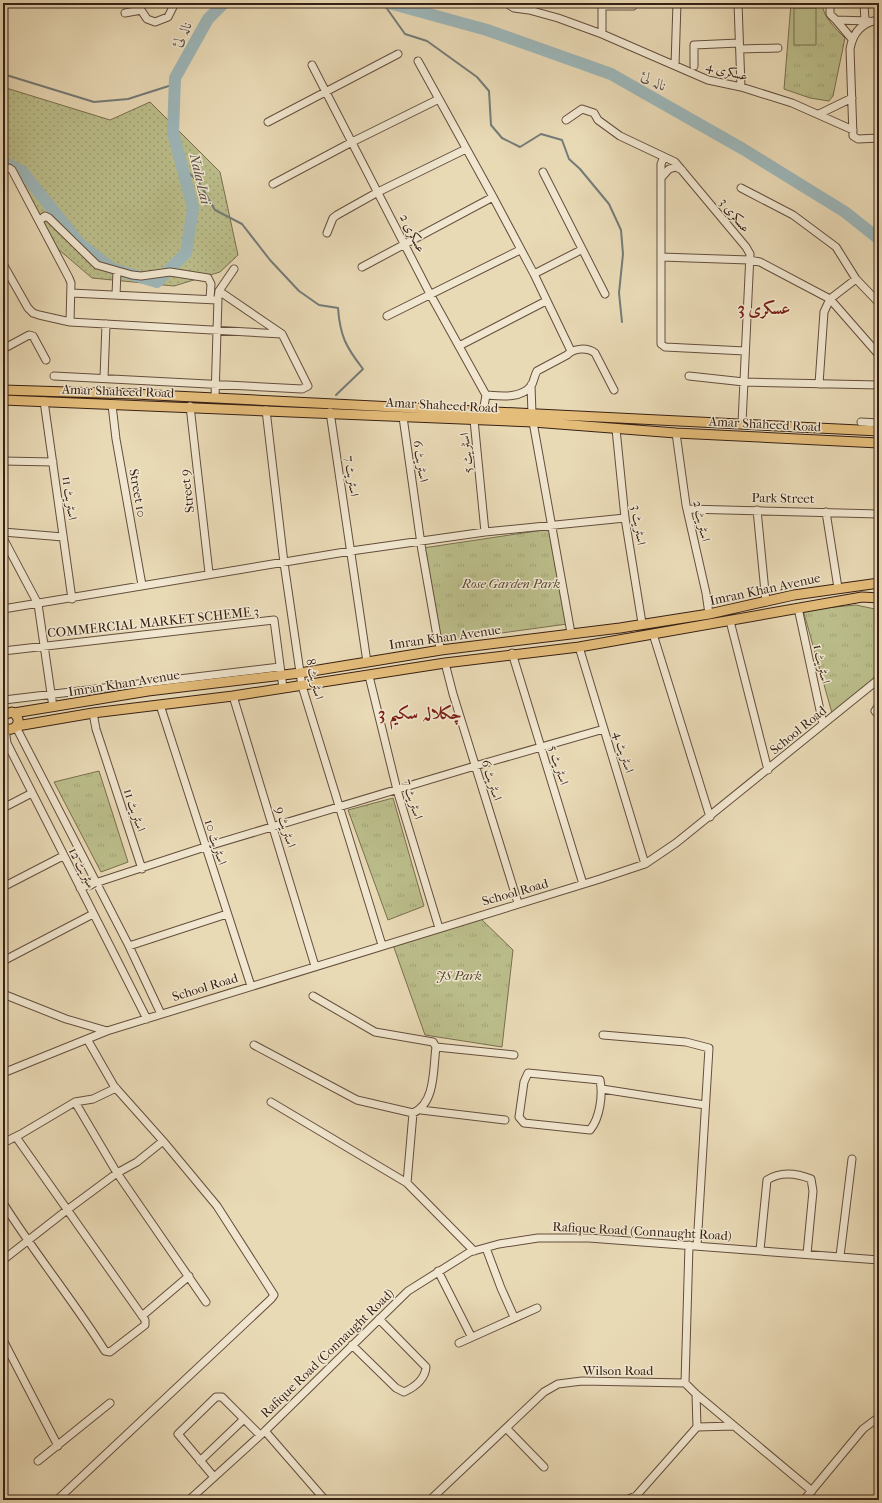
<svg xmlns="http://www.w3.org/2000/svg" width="882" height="1503" font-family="'IM FELL French Canon',Amiri,serif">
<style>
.grass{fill:url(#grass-dots);stroke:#796f50}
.park{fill:url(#park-tufts);stroke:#796f50}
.pitch{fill:#bbbe8b;stroke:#796f50}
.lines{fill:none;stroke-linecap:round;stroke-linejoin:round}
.stream{stroke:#747b78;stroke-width:2}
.river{stroke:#9db7ba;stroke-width:12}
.minor-casing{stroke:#644e3d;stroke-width:9}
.major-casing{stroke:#372015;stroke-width:11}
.minor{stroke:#f1e7d0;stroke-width:7}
.major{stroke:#e4bd7b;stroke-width:9}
.labels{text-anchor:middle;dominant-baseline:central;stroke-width:3;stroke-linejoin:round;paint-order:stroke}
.street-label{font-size:13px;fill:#372015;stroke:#f1e7d0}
.park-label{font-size:13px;font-style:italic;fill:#584832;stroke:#f1e7d0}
.water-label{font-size:14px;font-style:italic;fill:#564d47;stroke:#f1e7d0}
.district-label{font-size:17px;font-weight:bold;fill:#7a1f14;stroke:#f1e7d0}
</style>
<defs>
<pattern id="grass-dots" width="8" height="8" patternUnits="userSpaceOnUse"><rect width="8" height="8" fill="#bbbe8b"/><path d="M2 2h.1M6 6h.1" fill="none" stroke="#a1a377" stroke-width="1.8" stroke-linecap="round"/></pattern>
<pattern id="park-tufts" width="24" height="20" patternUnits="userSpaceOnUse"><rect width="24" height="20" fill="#bbbe8b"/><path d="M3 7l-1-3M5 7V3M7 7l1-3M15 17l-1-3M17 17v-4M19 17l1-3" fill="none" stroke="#a1a377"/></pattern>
</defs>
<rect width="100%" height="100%" fill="#e9dab6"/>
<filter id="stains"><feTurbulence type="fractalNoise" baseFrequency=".005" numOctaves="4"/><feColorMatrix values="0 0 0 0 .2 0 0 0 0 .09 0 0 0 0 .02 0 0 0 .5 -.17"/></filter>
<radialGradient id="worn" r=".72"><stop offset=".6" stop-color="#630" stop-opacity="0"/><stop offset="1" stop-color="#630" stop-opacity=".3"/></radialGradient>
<path class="grass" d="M3,87L110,120L150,102L220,172L238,255L220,272L174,286L92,278L51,243L3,160Z"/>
<path class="park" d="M791,3H822C823,17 835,28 845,38L833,96L829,101L810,98L784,89Z
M550,529L567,624L436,642L423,548Z
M856,605L875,609L879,618V668L868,688L832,713L803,610Z
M99,771L128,862L101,872L54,782Z
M393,798L424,906L388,920L348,810Z
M478,916L513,950L502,1047L425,1035L392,942Z"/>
<path class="pitch" d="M794,8H816V45H794Z"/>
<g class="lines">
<path class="stream" d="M383,3L405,34L427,41L477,77L489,91L491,125L502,138L520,147L541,134L562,140L569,159L580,169L609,204L621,230L623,254L619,293L622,322
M3,74L94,102L128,99L175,84
M183,168L198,181L215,210L242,224L270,260L299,291L319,305L338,308C340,336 346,347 363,369L336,395"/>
<path class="river" d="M389,3L487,30L611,74L743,149L845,212L879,239
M3,162L22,171L80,244L113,269L157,282L186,253L193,208L173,133L175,78L208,19L224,3"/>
<g class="minor-casing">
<path id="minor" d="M506,3L514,8L529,10L537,3
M602,3V34L708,80L741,87L792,103L853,130
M738,3L741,87
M830,3V14L836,20L869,21
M864,3L865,21
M603,6H633
M529,10L558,18L602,34
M125,13L141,10L147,19L155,22L168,17L175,3
M836,20L852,39
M879,20C862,22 853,32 850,49L853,136L858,139L879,138
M740,49L778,48
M418,61L493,197L534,274L571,351
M312,65L430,294L486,395L483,412
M675,65L677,3
M694,66V45L739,43
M819,114L852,98
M566,120L582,109L594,113L598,120L620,136L675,162L746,247L750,254L742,423
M268,122L398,54
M664,157L661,164V344L665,347L745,351
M3,170L9,168L12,170L69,278L71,283L70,322
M543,172L605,294
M661,178L669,169L676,167L682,170
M273,184L352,142L439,99
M741,188L793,215L836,247L856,279L879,303
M39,221L45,216L49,218L97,265L132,275L141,276L170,272L208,278L211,284L210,299
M327,233L333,218L337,215L378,192L466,149
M661,257L749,260L760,262L830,299L879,355
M3,264L28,308L33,313L39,315L70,322L282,334L308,386L302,389L54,376
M362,267L493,197
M534,274L581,250
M219,291L282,334
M71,293L217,300
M116,295L117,271
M387,316L520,250
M459,346L546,301
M3,349L29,335L33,336L46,360
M689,376L744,382L879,385
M104,378L106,324
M819,384L824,312L830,299L856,279
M531,385L532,414
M486,395C500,396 521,399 531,386C534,382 534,376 537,371L567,355C574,348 587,347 595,353L614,390
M215,398L218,298L219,291L234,269
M44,401L72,599
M112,405L116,439L142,585
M190,406L209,573
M266,410L284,563L302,686L382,945
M330,412L367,662
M403,417L422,551L437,636L441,650
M474,420L485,532
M533,422L571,633
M861,422L879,423
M616,429L625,518L642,623
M676,433L686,505L706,593L709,614
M3,461L53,462
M687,509L879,514
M757,510L766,602
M826,512L838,588
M3,532L63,537
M3,538L38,604L53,707
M798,608L823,724
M3,609L351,551L485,532L625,518
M730,621L768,770
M653,634L710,817
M579,647L645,864
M3,651L274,620L283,688
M512,653L583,884
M445,663L453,694L518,903
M369,676L397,790L439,928
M233,696L315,966
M4,700L280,667
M160,705L251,986
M879,705L875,711L879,715
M93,713L96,729L142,869
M16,727L129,946L161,1014
M5,729L7,743L12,753L147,1019
M3,808L32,793
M3,887L63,856
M80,888L205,847L475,766L604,729
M129,946L227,914
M3,961L93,914
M3,994L66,1019L107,1031
M603,1035L686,1042L709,1048L697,1246
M254,1045L357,1100L413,1113C436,1103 433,1068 436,1047L433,1042L375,1032L313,996
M436,1047L514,1055
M3,1073L107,1031L600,879L645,864L676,843L879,679
M528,1073L600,1080C603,1095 600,1118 590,1130L524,1123L519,1117L524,1082Z
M602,1089L705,1105
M75,1102L117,1173L206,1302
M271,1102L407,1183L474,1251
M421,1110L505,1120
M3,1143L21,1134L75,1102L93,1099L116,1088
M407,1183L413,1113
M3,1203C35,1254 73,1300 105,1351L110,1352L145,1325V1320L16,1137
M486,1248L501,1288L514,1317
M760,1250L767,1180C781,1171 796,1173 811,1179L813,1191L807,1254
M840,1256L852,1159
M3,1260L67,1210L117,1173L137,1162L163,1141
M438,1271L471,1336
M142,1316L189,1276
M3,1340L58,1446
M459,1343L537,1308
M352,1345L396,1388L404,1392C415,1387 425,1379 426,1367L379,1319
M685,1383L689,1245
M697,1427L734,1426
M507,1429L544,1467
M265,1431L325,1500
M38,1461L110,1403
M200,1461L244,1419
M214,1477L178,1434L216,1397H222L260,1435
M57,1500L271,1299L274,1295L217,1206L163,1141L114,1086L87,1039
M189,1500L265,1431L408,1291L470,1252L499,1244L538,1238H589L879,1260
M430,1500L544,1392L558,1384L582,1381L685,1383L696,1394L812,1491
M626,1500L636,1496L697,1427L696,1394
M804,1500L863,1429L879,1417"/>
</g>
<g class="major-casing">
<path id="major" d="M3,390L134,394L879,431
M3,400L533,422L676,433L879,443
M14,713L148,691L300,673L441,650L620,628L709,614L794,595L879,583
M3,715L12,712C25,719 15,735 3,727
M17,726L93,713L233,696L445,663L579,647L862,597L879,598"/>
</g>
<use href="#minor" class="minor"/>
<use href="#major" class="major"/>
</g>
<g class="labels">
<g class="street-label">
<text transform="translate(727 71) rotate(15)">عسکری 4</text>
<text transform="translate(735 215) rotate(51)">عسکری 3</text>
<text transform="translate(413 233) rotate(63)">عسکری 2</text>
<text transform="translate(118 391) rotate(2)">Amar Shaheed Road</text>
<text transform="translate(442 405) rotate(3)">Amar Shaheed Road</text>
<text transform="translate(765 424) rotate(3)">Amar Shaheed Road</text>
<text transform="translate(466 453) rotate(-96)">اسٹریٹ 5</text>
<text transform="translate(421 461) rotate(81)">اسٹریٹ 6</text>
<text transform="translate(352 476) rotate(82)">اسٹریٹ 7</text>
<text transform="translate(187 491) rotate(-97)">Street 9</text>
<text transform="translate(138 493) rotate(80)">Street 10</text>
<text transform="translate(70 498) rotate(82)">اسٹریٹ 11</text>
<text transform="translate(783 498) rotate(1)">Park Street</text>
<text transform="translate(702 521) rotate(78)">اسٹریٹ 2</text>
<text transform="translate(639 525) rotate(82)">اسٹریٹ 3</text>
<text transform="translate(765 589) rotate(-12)">Imran Khan Avenue</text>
<text transform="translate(153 622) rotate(-6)">COMMERCIAL MARKET SCHEME 3</text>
<text transform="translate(445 637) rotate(-8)">Imran Khan Avenue</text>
<text transform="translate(822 664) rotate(78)">اسٹریٹ 1</text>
<text transform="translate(315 679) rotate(77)">اسٹریٹ 8</text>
<text transform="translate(124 683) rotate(-9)">Imran Khan Avenue</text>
<text transform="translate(798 730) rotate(-39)">School Road</text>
<text transform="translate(624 752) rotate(73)">اسٹریٹ 4</text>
<text transform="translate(559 765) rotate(73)">اسٹریٹ 5</text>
<text transform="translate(492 780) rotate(73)">اسٹریٹ 6</text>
<text transform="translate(413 799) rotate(73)">اسٹریٹ 7</text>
<text transform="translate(135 810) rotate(72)">اسٹریٹ 11</text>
<text transform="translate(286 827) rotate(73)">اسٹریٹ 9</text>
<text transform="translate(216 842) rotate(72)">اسٹریٹ 10</text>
<text transform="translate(83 869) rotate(63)">اسٹریٹ 12</text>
<text transform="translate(515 892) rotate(-16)">School Road</text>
<text transform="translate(205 987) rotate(-17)">School Road</text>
<text transform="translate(642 1231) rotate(3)">Rafique Road (Connaught Road)</text>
<text transform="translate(327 1353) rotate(-44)">Rafique Road (Connaught Road)</text>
<text x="618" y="1370">Wilson Road</text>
</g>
<g class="park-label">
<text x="511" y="583">Rose Garden Park</text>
<text x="459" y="975">JS Park</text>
</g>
<g class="water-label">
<text transform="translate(182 34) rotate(-61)">نالہ لئ</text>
<text transform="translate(654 81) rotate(29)">نالہ لئ</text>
<text transform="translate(200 179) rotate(77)">Nala Lai</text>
</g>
<g class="district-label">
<text x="764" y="308">عسکری 3</text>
<text x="420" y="713">چکلالہ سکیم 3</text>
</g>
</g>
<rect width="882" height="1503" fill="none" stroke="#e9dab6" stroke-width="16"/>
<rect x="4" y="4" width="874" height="1495" fill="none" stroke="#372015" stroke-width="2"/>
<rect x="8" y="8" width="866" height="1487" fill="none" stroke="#372015"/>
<rect width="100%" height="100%" filter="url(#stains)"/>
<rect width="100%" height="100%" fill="url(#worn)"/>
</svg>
